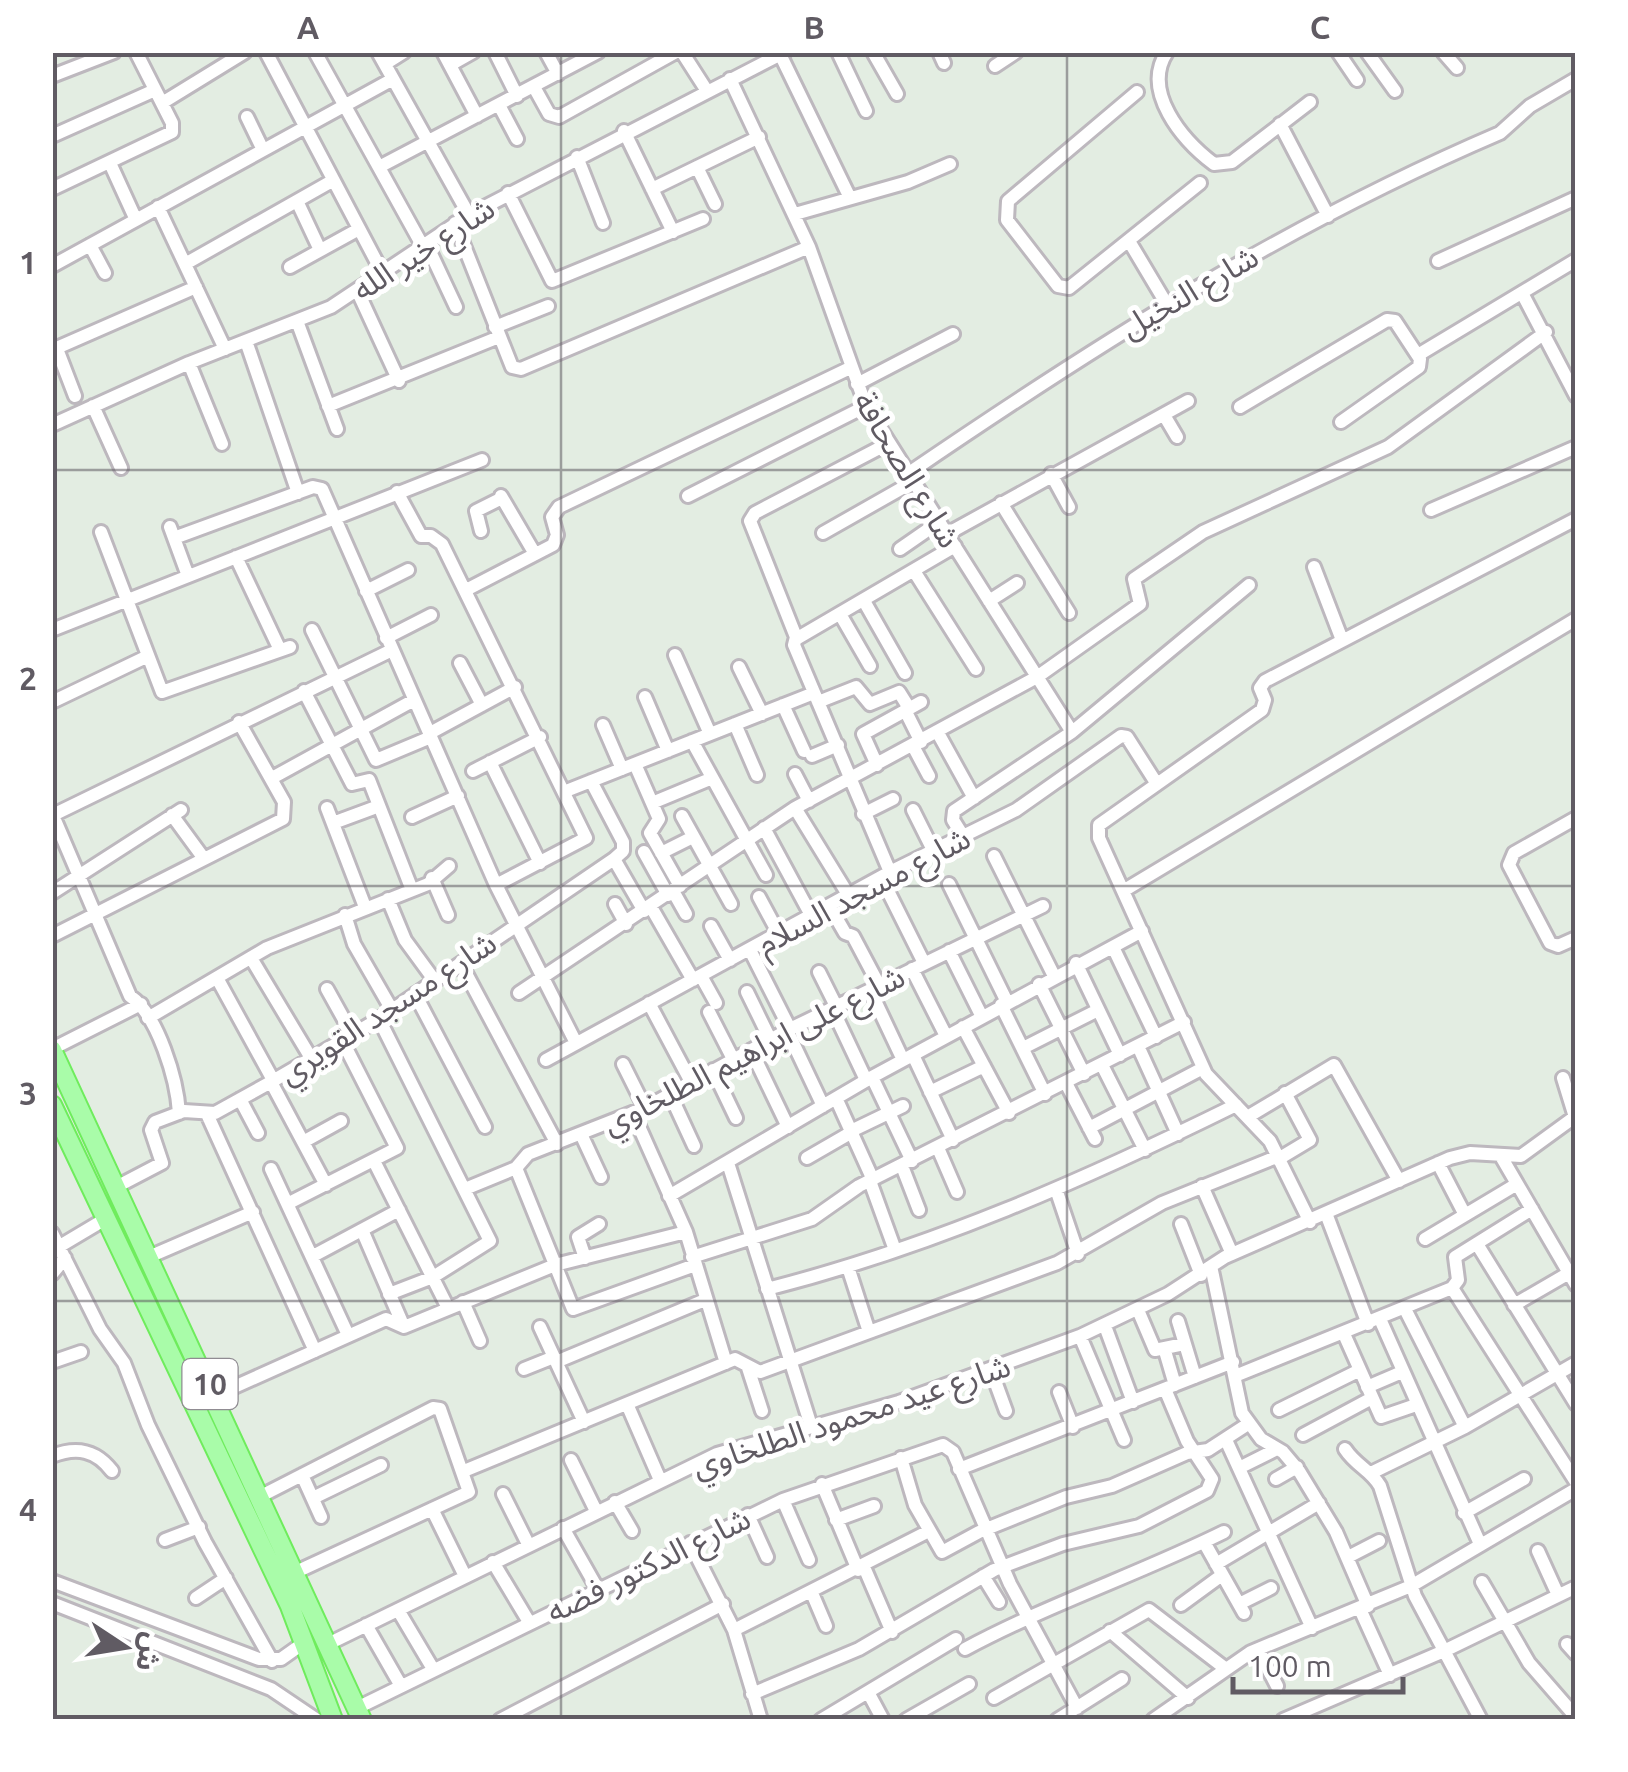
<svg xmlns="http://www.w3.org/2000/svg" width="1628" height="1772" font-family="Ubuntu,'Noto Sans Arabic',sans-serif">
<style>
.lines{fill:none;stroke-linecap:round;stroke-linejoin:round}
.minor-casing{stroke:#bdb8be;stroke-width:18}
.major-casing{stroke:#6fec5d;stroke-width:22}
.minor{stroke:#fff;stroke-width:12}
.major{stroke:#a9fca9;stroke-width:18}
.grid{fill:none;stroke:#605b63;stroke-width:2.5;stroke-opacity:0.55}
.labels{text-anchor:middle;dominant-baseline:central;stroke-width:10;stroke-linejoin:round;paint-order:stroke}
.shield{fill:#fff;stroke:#908c92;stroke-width:2.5}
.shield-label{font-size:30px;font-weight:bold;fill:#605b63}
.street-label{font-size:32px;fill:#605b63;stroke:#fff}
.neatline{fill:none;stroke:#605b63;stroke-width:4}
.grid-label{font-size:32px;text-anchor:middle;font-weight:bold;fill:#605b63}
</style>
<rect width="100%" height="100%" fill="#e3ede2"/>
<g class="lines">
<g class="minor-casing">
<path id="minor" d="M266,52L382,272
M315,52L422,245
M378,52L469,215
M443,52L477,116
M495,52L517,96
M546,52L558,74
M682,52L707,91
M779,52L850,198
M838,52L866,111
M873,52L897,94
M939,52L944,63
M1167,52C1141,91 1182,140 1214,164L1232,162L1310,102
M1338,52L1357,80
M1367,52L1395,91
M1443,52L1457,68
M385,64L404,52
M450,65L473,52
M995,66L1016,52
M52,76L114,52
M730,79L809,247L866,406L1072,732
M534,87L549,114L559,117L676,52
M1137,92L1008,201L1007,220L1058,286L1069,288L1200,183
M162,103L245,52
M499,105L517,139
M247,117L263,150
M1280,124L1328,216
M624,131L673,232
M52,136L155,90
M577,157L603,223
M110,163L136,220
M379,167L598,52
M697,167L715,204
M52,189L172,132V123L136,52
M652,189L759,137
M508,193L552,281L703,219
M297,201L320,250
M158,207L225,349
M795,214L908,182L950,164
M455,223L512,367L521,369L809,247
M1129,241L1166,303
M426,243L456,307
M90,245L105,273
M1438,261L1576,198
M185,264L332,181
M52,266L393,79
M290,267L359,229
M357,290L399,381
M1522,293L1576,396
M297,321L337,429
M495,327L548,306
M246,341L298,493
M57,349L75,396
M52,350L196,287
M1418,355L1576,260
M189,363L222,444
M857,384L953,334
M93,406L121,468
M328,406L499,337
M1240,407L1387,320L1395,321L1420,359L1419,367L1341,422
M1164,415L1177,437
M52,425L189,363L331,307L469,215L785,52
M889,443L755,513L750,521L796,637L794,645L890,872
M1051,474L1069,507
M397,492L421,536H431L442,544L586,838L496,885
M501,496L535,554
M688,496L866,406
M1001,503L1069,613
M1431,510L1576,447
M170,527L188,576
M481,531L476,511L502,498
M101,532L162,692L290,647
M823,533L904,487L909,473C1101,342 1285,225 1500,133L1530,106L1576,79
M947,534L1188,401
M174,538L313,487L322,489L496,885L576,1043
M900,549L939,522
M236,557L280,650
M1314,567L1342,640
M914,571L976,669
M466,590L553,545L557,535L552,517L559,507L850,368
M366,591L408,570
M864,601L905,673
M989,601L1017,583
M840,614L870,666
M52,630L482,460
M312,630L376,760L431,737
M386,638L431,615
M796,639L955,546
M675,655L710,734
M460,663L482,705
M739,667L762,714
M304,691L352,784L369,780L412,890
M645,697L668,751
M52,702L146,657
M818,702L856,687L870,704L899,692L909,708
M783,705L804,751
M905,710L921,742
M735,724L757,775
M603,725L622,769
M430,733L515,687
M938,733L974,798
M692,741L766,875
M913,746L929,776
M812,756L838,745
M490,762L540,863
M635,764L659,819L650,833L680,886
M877,765L863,734L921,702
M473,771L540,737
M795,774L809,801
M272,778L414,700
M566,791L814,693
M652,803L710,779
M327,808L365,907
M795,808L849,896
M913,810L933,850
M52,813L130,996C158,1015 177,1080 179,1113
M863,814L893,799
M53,815L392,650
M172,815L202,856
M682,816L731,904
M412,817L458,796
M1576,818L1514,853L1509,865L1550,943L1558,946L1576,938
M333,823L379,806
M764,828L812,917
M963,836L953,820L954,811L1072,732L1249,585
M644,852L668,895
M661,853L693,837
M994,856L1054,976
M614,859L644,911
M881,877L924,963
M432,878L448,915
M949,884L1007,1002
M673,891L686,914
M1123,891L1576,619
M52,893L181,810
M759,897L780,936
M388,899L405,940L435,981
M615,904L626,924
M651,907L693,980
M830,907L845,933L853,936L879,985
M345,915L354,944L392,1010
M711,926L730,960
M52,936L283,819L284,802L239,722
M1113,947L1156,1037
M750,950L790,1029
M949,951L982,1017
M251,958L311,1058
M1076,963L1120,1055
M461,964L557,1144
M912,969L946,1036
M819,972L836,1006
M701,976L716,1003
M217,978L273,1080
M1039,984L1084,1074
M327,989L352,1034
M870,990L903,1060
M747,992L770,1039
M519,993L795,808L1037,677L1140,604L1134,579L1203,532L1388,447L1546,332
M415,994L485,1127
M649,1003L691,1082
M1001,1005L1045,1094
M832,1008L866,1080
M709,1012L733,1059
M148,1018L267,948L428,884L449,866
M379,1019L490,1241L433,1277L389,1294
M963,1027L1009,1113
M787,1030L823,1106
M1138,1046L1178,1134
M1023,1048L1098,1010
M52,1049L141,1004
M751,1050L788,1127
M913,1055L953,1140
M546,1060L890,872L1016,810L1121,736L1127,737L1155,781
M623,1064L645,1108
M1102,1065L1145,1150
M713,1070L736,1118
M872,1077L912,1161
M1563,1078L1575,1117
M271,1082L326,1185
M1066,1083L1095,1139
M930,1092L984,1066
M670,1094L694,1146
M836,1098L873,1180
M240,1099L258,1133
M633,1113L686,1232L726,1363
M207,1114L315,1351
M1249,1116L1334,1065L1399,1181
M1089,1128L1203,1068
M851,1131L903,1106
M581,1134L601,1177
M303,1142L341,1121
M938,1148L957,1192
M807,1158L852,1132
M1280,1158L1310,1140L1285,1093
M1502,1158L1576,1285
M374,1161L448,1308
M728,1163L811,1426
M1438,1163L1465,1215
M902,1166L919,1210
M516,1168L573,1309L695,1265
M271,1169L348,1335
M870,1181L895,1250
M118,1186L162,1163L151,1130L155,1122L184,1111L215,1113L271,1082L379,1019L614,859L623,851V842L591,781
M1202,1186L1232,1254
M465,1189L516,1168L528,1154L645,1108L790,1029L1043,906
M1057,1192L1078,1254
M669,1196L872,1077L1142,931
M289,1203L397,1148L342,1040
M1327,1216L1368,1324
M1310,1222L1270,1141L1206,1074L1099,838V825L1262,710L1265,700L1260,688L1265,681L1576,519
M1181,1224L1201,1275
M362,1230L403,1325
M52,1233L100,1329L124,1363L148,1425L205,1542L272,1661
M1425,1239L1517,1184
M1477,1244L1576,1404
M60,1246L107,1218
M151,1256L253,1212
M313,1256L399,1210
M692,1257L812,1219L859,1186L1184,1022
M585,1258L578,1237L599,1224
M1211,1266L1242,1413L1261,1439L1283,1452L1299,1471L1336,1532L1368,1606
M848,1267L869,1332
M52,1274L65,1258
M1452,1288L1576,1482
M1452,1288L1458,1280L1455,1257L1532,1209
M767,1289C932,1247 1084,1180 1236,1105
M463,1302L480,1341
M1514,1305L1569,1273
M1405,1309L1465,1427
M1138,1310L1155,1350L1184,1344
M1380,1319L1480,1544
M1178,1321L1195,1377
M1105,1326L1133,1402
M540,1327L584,1422
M1344,1334L1381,1417L1416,1405
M1080,1336L1124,1440
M1165,1351L1175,1385
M52,1362L81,1352
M556,1362L705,1300
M748,1368L762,1411
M524,1369L554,1357
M991,1370L1006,1411
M1235,1376L1452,1288
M1367,1387L1402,1372
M1059,1392L1073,1427
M627,1404L660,1480
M194,1405L386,1319L404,1327L555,1265L686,1232
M1279,1410L1360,1370
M1303,1435L1372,1398
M1226,1440L1312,1628
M1345,1449C1356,1466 1371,1470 1380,1486L1415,1596L1481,1720
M52,1456C77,1446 96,1450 112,1471
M901,1458L915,1505L942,1552L979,1532L1066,1497L1112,1486L1187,1453L1208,1450L1248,1424
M571,1460L596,1511
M1239,1468L1277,1449
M959,1469L1233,1362
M464,1471L735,1359L760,1372L1057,1263L1162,1203L1279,1156
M1371,1473L1465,1427L1576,1363
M302,1475L321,1517
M1276,1479L1297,1467
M822,1484L858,1570
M503,1494L528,1544
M261,1496L433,1408L440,1409L469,1492L296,1572
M313,1498L381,1465
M783,1500L809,1560
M615,1502L632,1531
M432,1509L465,1576
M1464,1513L1524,1479
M748,1515L767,1557
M836,1520L874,1506
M563,1528L597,1588
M165,1540L199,1527
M1204,1542L1244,1613
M690,1543L734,1630L761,1720
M1538,1551L1558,1595
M1348,1557L1379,1541
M493,1562L529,1622
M1216,1564L1319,1503
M864,1567L892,1632
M983,1576L999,1602
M52,1581L259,1659H281L305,1642
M1482,1582L1529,1663L1576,1717
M812,1593L826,1626
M196,1598L226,1578
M52,1603L271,1689L317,1720
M1239,1604L1271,1588
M1181,1605L1222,1575
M1360,1609L1390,1675
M398,1610L433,1669
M366,1625L401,1686
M734,1630L927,1532
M1110,1631L1188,1698
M328,1644L717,1454L899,1402L1080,1336L1168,1294L1225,1257L1450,1158L1470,1153L1521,1156L1576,1116
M1567,1644L1576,1654
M965,1649C1049,1604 1139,1574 1224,1532
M1258,1649L1277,1686
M868,1692L883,1720
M752,1694L859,1649L994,1570L1063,1544L1139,1526L1207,1491L1212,1479L1187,1441L1165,1389
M994,1698L1149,1610L1226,1669
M357,1708L783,1500L943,1445L953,1452L1010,1584L1077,1708
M500,1720L723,1604
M821,1720L956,1639
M906,1720L969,1684
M1057,1720L1122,1679
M1153,1720L1251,1652L1411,1586L1576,1489
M1283,1720L1444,1651L1576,1587"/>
</g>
<g class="major-casing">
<path id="major" d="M52,1050L362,1720
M52,1105L290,1606L333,1720"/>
</g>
<use href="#minor" class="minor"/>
<use href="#major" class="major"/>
</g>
<path class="grid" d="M561,52V1720M1067,52V1720M52,470H1576M52,886H1576M52,1301H1576"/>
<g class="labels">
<rect class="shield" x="182.5" y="1359" width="55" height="50" rx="8"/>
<g class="shield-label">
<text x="210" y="1384">10</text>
</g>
<g class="street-label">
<text transform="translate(423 248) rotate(-33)">شارع خير الله</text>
<text transform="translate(1189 291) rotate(-30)">شارع النخيل</text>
<text transform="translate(908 469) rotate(59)">شارع الصحافة</text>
<text transform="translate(863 890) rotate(-28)">شارع مسجد السلام</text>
<text transform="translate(387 1007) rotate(-33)">شارع مسجد القويري</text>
<text transform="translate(753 1049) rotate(-27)">شارع على ابراهيم الطلخاوي</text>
<text transform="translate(851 1415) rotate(-18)">شارع عيد محمود الطلخاوي</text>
<text transform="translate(648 1564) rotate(-26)">شارع الدكتور فضه</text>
</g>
</g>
<rect width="1628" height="1772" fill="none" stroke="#ffffff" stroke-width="110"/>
<g transform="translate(125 1647) rotate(102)" stroke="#ffffff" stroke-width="8" paint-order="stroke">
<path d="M0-8L18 38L0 25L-18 38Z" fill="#605b63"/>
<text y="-15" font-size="28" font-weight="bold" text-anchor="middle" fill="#605b63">ش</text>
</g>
<path d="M1233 1677v15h170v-15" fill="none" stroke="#605b63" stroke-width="5"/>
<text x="1248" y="1677" font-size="30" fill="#605b63" stroke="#ffffff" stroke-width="8" paint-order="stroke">100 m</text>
<rect x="55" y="55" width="1518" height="1662" class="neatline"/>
<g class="grid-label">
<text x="308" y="39">A</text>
<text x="814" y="39">B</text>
<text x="1320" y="39">C</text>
<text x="28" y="274">1</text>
<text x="28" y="690">2</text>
<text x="28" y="1105">3</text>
<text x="28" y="1521">4</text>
</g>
</svg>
